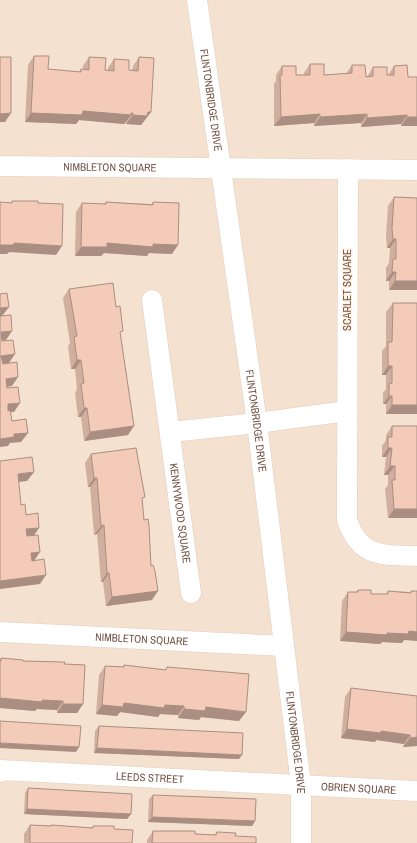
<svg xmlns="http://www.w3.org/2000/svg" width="417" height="843" font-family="'Archivo Narrow',sans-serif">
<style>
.residential{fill:#f4e1cf}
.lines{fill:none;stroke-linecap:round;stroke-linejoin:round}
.minor-casing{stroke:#e3cdbf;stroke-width:21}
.minor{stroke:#fff;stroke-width:20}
.wall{fill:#d1af9e}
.shaded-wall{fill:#aa8e81}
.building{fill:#f3cbb8;stroke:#aa8e81}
.labels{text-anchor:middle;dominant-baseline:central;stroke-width:3;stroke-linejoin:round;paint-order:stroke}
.street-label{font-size:11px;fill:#745447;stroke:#fff4e7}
</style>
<rect width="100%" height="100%" fill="#fdf0e1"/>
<path class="residential" d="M0,0H417V843H0Z"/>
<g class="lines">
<g class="minor-casing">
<g id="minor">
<path id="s1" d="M197,0L257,423L301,785V843"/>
<path id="s2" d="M0,166L417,170"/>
<path d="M348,169L347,520C360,558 382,555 417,556"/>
<path id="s3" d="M152,300L191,593"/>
<path d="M170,432L257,423L347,411"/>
<path id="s4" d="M0,632L284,646"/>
<path id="s5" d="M0,772V770L417,791"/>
</g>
</g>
<use href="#minor" class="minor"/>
</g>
<path class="wall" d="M34,56L48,69L79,72L81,69H83V66L89,57L105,70L108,71V68L114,59L129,70L132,71L133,66L139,57L151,112L141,125L126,124L127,122L124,124L79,120L76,124L25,122L28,65Z
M310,64L324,75L346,74L352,65L366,77H367L373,67L388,75L394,66L408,77H417V126H401V124L361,127V123L314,126V123L274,126V84L276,81V75L282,66L296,75H304V73Z
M394,197L417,198V290H389V281H386V268L389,263L390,248H387L386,237L388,206Z
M106,202L152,204L153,202L172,254L149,253L147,256L104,253L101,256H75L76,212L82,203L104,204Z
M69,289L116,307L120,335L128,435L84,441L81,417H78L75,393L77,389L75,369H71L68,346L70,343L63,298Z
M393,303L417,414H386V404H383V393L386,389V375H382V351L386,346V312Z
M392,426L417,518H388L385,489L388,485V475H384L386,457H382V446L386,440V435Z
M91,454L142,501L152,600L106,606L103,582H101L97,534L94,535L90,487H88L85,463Z
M358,590L371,594H386L388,591L410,592L411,591L404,640L402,643L382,642L380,644L340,641L342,601L348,592H356Z
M1,658L23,661L64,664L83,704L77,713H57V710L37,709L35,711L0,708V660Z
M124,665L165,670L167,667L239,721L201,717L199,720L178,718V715L160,714L158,717L120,712L117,716L96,714L99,675L105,666L122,667Z
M351,688L417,696V746L403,747L404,744L376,740L375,742L341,738L345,697Z
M99,726L239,759L94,753L95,731Z
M28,788L131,814L127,819L24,814L25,793Z
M153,795L255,821L252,826L148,822L149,799Z
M30,825L50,826L51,825L92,828L93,826L114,829L132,843H24V834Z
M153,831L214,835L217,832L235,836L256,843H147V840Z"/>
<path class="shaded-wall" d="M83,111L133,113L124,124L79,120L76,124L25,122L31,113Z
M148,112H151L141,125L126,124L133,115Z
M11,113L5,122H0V114Z
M320,114L314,123L274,126L281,117Z
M367,114L361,123L314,126L320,117Z
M407,115L401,124L361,127L367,118Z
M407,117H417V126H401Z
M393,239H396L390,248H387Z
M14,243L62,246L56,255L9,252L7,254H0V245Z
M107,243L153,244L178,245L172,254L149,253L147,256L104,253L101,256H75L81,247Z
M392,272H396L389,281H386Z
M395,281H417V290H389Z
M9,307L2,316H0V308Z
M12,331L6,340L0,341L1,332Z
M15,354L9,363L0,364L1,356Z
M77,360H81L75,369H71Z
M388,366H392L386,375H382Z
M18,377L12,386L0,388L6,379Z
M389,396H392L386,404H383Z
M20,403L14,412L1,413L8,404Z
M392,405H417V414H386Z
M84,408H87L81,417H78Z
M134,426L128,435L84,441L90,432Z
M28,433L21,442L10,443L8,446L0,447V439L14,434Z
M388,448H392L386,457H382Z
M390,466H395L388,475H384Z
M34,472L27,481L11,483L18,474Z
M94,478H97L90,487H88Z
M394,509H417V518H388Z
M104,525L97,534L94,535L101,526Z
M39,528L33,537L20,538L26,529Z
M40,552L34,561L25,562L31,553Z
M107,573H109L103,582H101Z
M46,575L40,584L0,589V581Z
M158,591L152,600L106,606L112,597Z
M409,631L417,632V641L404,640L402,643L382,642L380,644L340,641L346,632L387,633Z
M0,698L63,701L57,710L37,709L35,711L0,708Z
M124,703L165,705L184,706L178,715L160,714L158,717L120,712L117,716L96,714L102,705Z
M63,704H83L77,713H57Z
M206,707L246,712L239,721L201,717L199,720L178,718L184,709Z
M347,729L381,731L410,735L404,744L376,740L375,742L341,738Z
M417,737V746L403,747L410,738Z
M0,743L79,747L76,752L0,748Z
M97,748L242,755L239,759L94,753Z
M27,809L131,814L127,819L24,814Z
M152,817L255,821L252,826L148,822Z"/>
<path class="building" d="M34,56H49L48,69L81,72V69L89,70V57L106,58L105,70L114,71V59L129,60V70L138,71L139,57L154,58L151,112H148L147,116L133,115V113H131V115L83,111L82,115L31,113Z
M0,57H11V113L0,114Z
M310,64H324V75L352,73V65H365L366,77L373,76V67H387V75H394V66L407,65L408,77H417V117H407V115L367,118V114L320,117V114L281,117L280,75H282V66H296V75H310Z
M394,197L417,198V281H395L396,272H392L393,259H396V239H393L392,228Z
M12,201H38V203L63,204L62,246L14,243V245H0V202L12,203Z
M106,202L153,205V202L179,203L178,245L153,244V247L107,243V247H81L82,203L106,204Z
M113,283L116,307L120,306L123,331L120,332L134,426L90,432L87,408H84L81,384L84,383L81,360H77L74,337L77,336L69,289Z
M7,293L9,307L0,308V294Z
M393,303H417V405H392V396H389V384L392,383V366H388V342H392Z
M11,315L12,331L1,332L2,341L13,340L15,354L1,356L3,364L17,362L18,377L6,379L7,388L18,387L20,403L8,404V411L10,410L12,421L26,419L28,433L14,434V437L0,439V316Z
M392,426H417V509H394L392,480H395V466H390L392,448H388V437H392Z
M136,448L145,497L142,498L144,520L148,519L149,526L151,566L153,565L155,571L158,591L112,597L109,573H107L104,525L101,526L97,478H94L91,454Z
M32,457L34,472L18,474L21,505L25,504L26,515L38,513L39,528L26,529L27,536L38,535L40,552L31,553L32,561L44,559L46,575L0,581V461Z
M358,590H371V594H388V591L411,593V591H417V632L409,631L408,634L387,633V635L346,632L348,592H358Z
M1,658L23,660V661L65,662L64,664L85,665L83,704H63V701L42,700V702L0,698V700V661H1Z
M124,665L166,670L167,667L249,674L246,712L206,707L205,711L184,709V706L165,705L164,708L124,703L123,707L102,705L105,666L124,667Z
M351,688L417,696V737L410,738V735L381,731V733L347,729Z
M0,721L81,726L79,747L0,743Z
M99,726L243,733L242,755L97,748Z
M28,788L132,794L131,814L27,809Z
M153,795L256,799L255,821L152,817Z
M30,825L51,826V825L93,828V826H114V829L133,830L132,843H30Z
M153,831H195V834L216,835L217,832L236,833L235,836L256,837V843H152Z"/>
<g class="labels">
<g class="street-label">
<text stroke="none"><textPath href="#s1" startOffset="101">FLINTONBRIDGE DRIVE</textPath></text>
<text stroke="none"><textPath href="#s2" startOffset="110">NIMBLETON SQUARE</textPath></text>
<text transform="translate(347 290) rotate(-90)">SCARLET SQUARE</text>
<text stroke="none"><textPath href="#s1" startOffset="425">FLINTONBRIDGE DRIVE</textPath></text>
<text stroke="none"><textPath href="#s3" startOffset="215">KENNYWOOD SQUARE</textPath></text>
<text stroke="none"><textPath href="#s4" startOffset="142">NIMBLETON SQUARE</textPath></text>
<text stroke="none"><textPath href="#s1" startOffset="749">FLINTONBRIDGE DRIVE</textPath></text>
<text stroke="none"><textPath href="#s5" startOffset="152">LEEDS STREET</textPath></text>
<text stroke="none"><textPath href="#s5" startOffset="361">OBRIEN SQUARE</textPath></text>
</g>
</g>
</svg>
